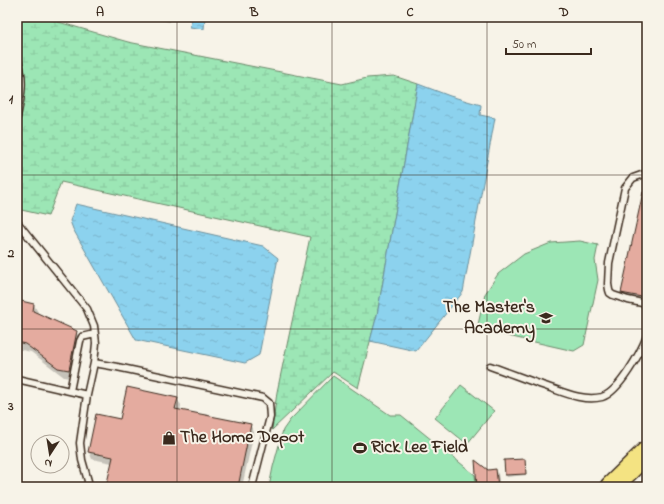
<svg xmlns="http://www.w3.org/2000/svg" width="664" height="504" font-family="'Indie Flower',sans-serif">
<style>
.wetland{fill:url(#wetland-marsh);stroke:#6c886a}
.park{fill:#9ce6b5;stroke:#6c886a}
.water{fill:url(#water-ripples);stroke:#6c8f9b}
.shadow{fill:#0003}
.building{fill:#e4ab9f;stroke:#3b2a1e}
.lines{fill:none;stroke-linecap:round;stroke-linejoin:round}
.service-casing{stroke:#3b2a1e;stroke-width:9}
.motorway-casing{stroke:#3b2a1e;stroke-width:24}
.service{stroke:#f7f3e8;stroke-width:6}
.motorway{stroke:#f4e382;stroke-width:21}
.grid{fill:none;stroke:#3b2a1e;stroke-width:1;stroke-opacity:0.55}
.labels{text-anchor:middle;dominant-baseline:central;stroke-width:4;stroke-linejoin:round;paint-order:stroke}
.poi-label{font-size:18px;font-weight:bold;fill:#3b2a1e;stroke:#f7f3e8;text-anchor:start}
.neatline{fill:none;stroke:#3b2a1e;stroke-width:1.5}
.grid-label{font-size:13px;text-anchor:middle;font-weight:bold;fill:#3b2a1e}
</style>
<defs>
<pattern id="wetland-marsh" width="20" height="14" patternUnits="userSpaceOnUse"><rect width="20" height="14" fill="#9ce6b5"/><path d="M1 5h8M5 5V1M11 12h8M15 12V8" fill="none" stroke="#87c59b"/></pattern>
<pattern id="water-ripples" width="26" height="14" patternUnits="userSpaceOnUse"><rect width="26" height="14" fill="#8cd2ee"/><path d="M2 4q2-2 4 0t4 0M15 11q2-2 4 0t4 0" fill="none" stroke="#7ab4cc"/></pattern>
</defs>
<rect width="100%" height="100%" fill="#f7f3e8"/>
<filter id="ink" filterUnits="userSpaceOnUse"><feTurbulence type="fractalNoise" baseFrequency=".025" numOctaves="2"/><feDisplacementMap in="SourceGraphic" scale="8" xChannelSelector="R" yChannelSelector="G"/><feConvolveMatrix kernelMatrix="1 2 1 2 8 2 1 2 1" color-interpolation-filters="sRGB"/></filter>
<g filter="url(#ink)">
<path class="wetland" d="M17,17H41L128,42L342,84L367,78L394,76L418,84L377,315L358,388L333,372L272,430L277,392L310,237L61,182L48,216L17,209Z"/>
<path class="park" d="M580,241L598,245L595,260L598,280L584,345L574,351L477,329L485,294L498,274L524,254L551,243Z
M333,376L390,415H401L475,475L476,485L475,487H269L273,467L283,430L290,420Z
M461,385L494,411L467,444L435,418Z"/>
<path class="water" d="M192,17H205L204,29L190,27Z
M418,84L450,96L481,105L480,115L495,118L463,292L416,351L370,341L377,315Z
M76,204L263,246L278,258L259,355L245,363L136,340L73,229L70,221Z"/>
<path class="shadow" d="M145,17H171L170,22Z
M646,184H647V306L628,302L622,293Z
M17,301L34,305L39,314L76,332L81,341L74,379L64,377L31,352L17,349Z
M177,399L181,405L180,411L250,425L254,432L242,487H107L112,463L92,459L89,452L121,420Z
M524,460L525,462L526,475L507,477L506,475L505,461Z
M496,470L498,474L500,487H478L487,471Z"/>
<path class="building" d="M643,192H647V298L621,293Z
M17,300L34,304L33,311L77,331L69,370L58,368L25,344L17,342Z
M127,387L178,398L175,409L251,424L238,487H106L113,457L88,452L96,414L120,419Z
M525,459L526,474L505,475L504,460Z
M475,460L488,470L496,469L498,487H477Z"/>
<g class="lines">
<g class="service-casing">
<path id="service" d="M17,58C25,78 21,97 17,117
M647,173L633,178L625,188L609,263L608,284L609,290L610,293L613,295L628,300L647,304
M17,222L87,309L94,326L96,343L94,363L87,395L80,443L82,460L88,481L87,487
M94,363L117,367L263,398L269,403L270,417L252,487
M490,366C507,372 525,379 542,385C561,391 582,402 602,397C619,392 641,352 647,336
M17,379L87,395
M70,391L80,341L82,337L95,334"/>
</g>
<g class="motorway-casing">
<path id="motorway" d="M611,487L647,452"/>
</g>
<use href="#service" class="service"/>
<use href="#motorway" class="motorway"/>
</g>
</g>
<path class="grid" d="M177,17V487M332,17V487M487,17V487M17,175H647M17,329H647"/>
<defs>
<g id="school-bare" transform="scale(1.08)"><path d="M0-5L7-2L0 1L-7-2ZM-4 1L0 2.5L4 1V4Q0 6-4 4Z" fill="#3b2a1e" stroke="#f7f3e8" stroke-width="2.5" paint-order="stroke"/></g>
<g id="shop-bare" transform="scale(1.08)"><path d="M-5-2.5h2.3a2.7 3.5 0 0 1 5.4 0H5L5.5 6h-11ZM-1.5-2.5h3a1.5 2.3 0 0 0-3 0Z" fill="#3b2a1e" stroke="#f7f3e8" stroke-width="2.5" paint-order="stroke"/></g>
<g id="stadium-bare" transform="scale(1.08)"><path d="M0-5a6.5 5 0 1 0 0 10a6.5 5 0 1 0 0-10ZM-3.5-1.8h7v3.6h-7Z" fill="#3b2a1e" stroke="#f7f3e8" stroke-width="2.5" paint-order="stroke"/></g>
</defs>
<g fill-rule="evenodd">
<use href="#school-bare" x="546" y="318"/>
<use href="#shop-bare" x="169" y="438"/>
<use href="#stadium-bare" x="360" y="448"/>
</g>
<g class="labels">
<g class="poi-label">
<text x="535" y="308" text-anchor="end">The Master's<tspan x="535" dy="21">Academy</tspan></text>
<text x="180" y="438">The Home Depot</text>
<text x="371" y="448">Rick Lee Field</text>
</g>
</g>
<rect width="664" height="504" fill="none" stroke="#f7f3e8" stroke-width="44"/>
<g transform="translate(50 454) rotate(192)"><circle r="19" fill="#f7f3e8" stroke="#aca397"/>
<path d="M0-3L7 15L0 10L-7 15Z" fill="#3b2a1e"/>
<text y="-6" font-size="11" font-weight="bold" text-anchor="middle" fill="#3b2a1e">N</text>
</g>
<path d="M506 48v6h85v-6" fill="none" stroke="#3b2a1e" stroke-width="2"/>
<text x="512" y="48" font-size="12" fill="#3b2a1e" stroke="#f7f3e8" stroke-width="3" paint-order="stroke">50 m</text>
<rect x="22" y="22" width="620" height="460" class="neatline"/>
<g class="grid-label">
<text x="100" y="16">A</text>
<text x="254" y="16">B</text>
<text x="410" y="16">C</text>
<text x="564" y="16">D</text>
<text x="11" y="103">1</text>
<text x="11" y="257">2</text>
<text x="11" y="410">3</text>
</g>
</svg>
